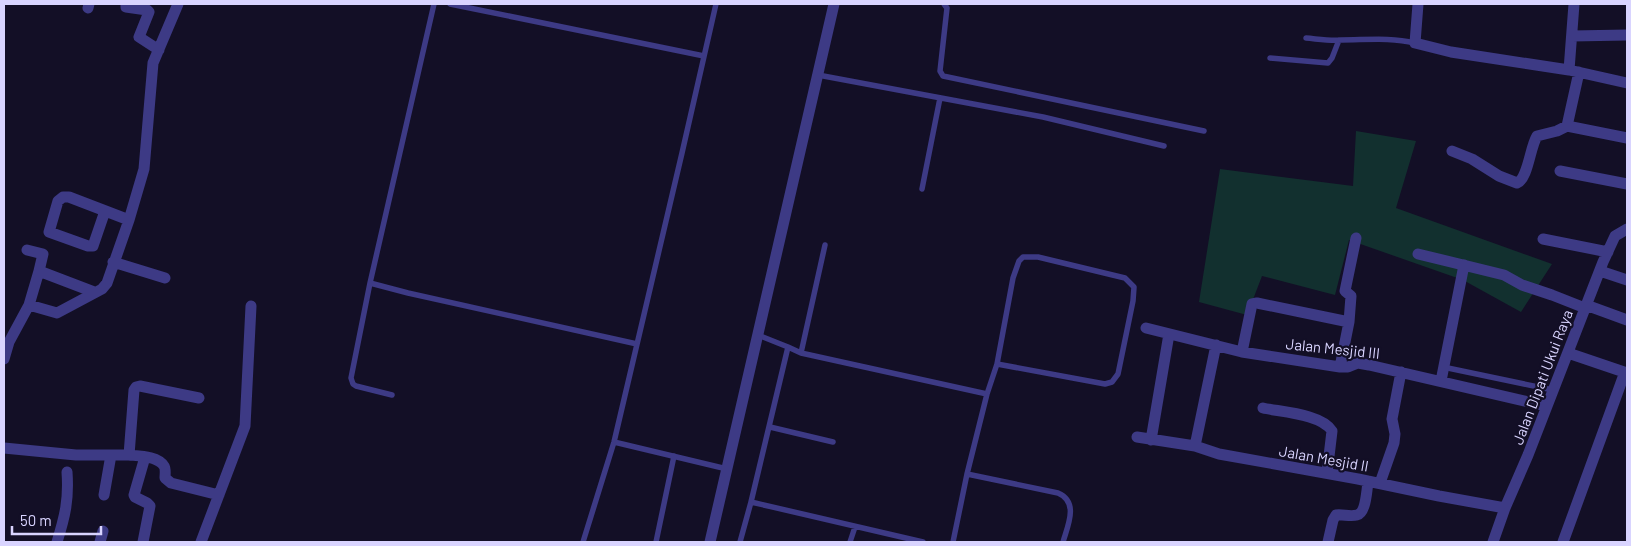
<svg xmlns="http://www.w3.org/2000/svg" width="1631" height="546" font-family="Barlow,sans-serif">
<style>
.green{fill:#12302f}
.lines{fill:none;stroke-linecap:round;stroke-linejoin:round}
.service{stroke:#3d3a85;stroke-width:5.5}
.minor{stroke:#3d3a85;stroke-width:11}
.labels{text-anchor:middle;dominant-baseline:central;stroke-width:4.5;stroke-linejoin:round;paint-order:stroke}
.street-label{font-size:15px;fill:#d9d4ff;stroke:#130f26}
</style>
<rect width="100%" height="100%" fill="#130f26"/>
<path class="green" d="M1356,131L1416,141L1396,208L1552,264L1521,312L1463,280L1349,240L1335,295L1262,276L1247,315L1199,302L1220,169L1353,186Z"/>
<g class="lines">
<path class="service" d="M434,4L370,283L408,293L637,344
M450,4L704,56
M944,4L947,8L940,71L943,76L1204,131
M1306,38C1318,39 1330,41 1341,40C1366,40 1390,37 1415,43
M1270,58L1328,63L1332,58L1339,40
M818,75L1043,117L1164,146
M922,189L940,98
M370,283L351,378L353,384L356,386L392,395
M758,335L788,347
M801,353L825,245
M1443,367L1553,390
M770,427L833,442
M614,442L727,469
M967,474L987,394L997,364L1013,278L1019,261L1023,257H1038L1125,278L1134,287L1133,301L1118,374L1112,382L1105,384L997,364
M583,542L614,442L682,153L716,4
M656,542L674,456
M740,542L751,502
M850,542L855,527
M923,542L751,502L788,347L801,353L987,394
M953,542L967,474L1058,493C1079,502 1068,525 1063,542"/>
<path class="minor" d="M126,4V7L147,10L149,12L139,37L159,50
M1418,4L1415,43L1451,52L1569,70L1627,83
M88,8L89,4
M1572,36L1627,35
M1569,70L1574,4
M1579,72L1567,126L1627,138
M1452,151L1472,159L1499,176L1517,183C1528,179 1530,147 1537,136L1557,131L1567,126
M1560,171L1627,184
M105,211L93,246H88L49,232L58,201L63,197H69L129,220
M1543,239L1608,252
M27,250L43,254L39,271L94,292
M1418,254L1504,275L1522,285L1552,295L1585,308
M113,262L165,278
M1600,271L1627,280
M29,305L39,271
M1586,305L1627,320
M1349,322L1351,296L1345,291L1356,238
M1146,328L1242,352L1340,367H1348L1358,363L1369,365L1546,406
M1242,352L1252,304L1257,303L1349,322L1340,367
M1568,353L1627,373
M4,359L9,342L29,305L57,313L102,289L107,283L129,220L144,169L153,63L178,4
M1441,381L1464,265
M1263,408C1281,412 1322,414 1332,431L1327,473
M1137,437L1195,446L1219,454L1358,479L1439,496L1505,508
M1151,440L1169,334
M1195,446L1216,345
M4,448L76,455H129L134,390L136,387L140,386L199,398
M129,455C139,456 158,456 164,466C166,469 165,474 165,478L171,483L219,495
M1380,483L1394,443L1395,434L1392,419L1401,372
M104,495L111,455
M57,542C65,516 69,500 67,472
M100,542L103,531
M143,542L150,506L147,503L135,497L134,495L145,457
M201,542L245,426L251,306
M710,542L834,4
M1328,542L1333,520L1336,515C1343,514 1350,517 1357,515C1366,513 1367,489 1368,481
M1493,542L1505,508L1528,455L1603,262L1615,236L1627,229
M1563,542L1625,372"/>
</g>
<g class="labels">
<g class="street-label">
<text transform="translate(1333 348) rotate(6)">Jalan Mesjid III</text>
<text transform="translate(1542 377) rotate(-69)">Jalan Dipati Ukui Raya</text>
<text transform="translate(1324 458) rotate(10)">Jalan Mesjid II</text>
</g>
</g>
<rect width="1631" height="546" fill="none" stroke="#d9d4ff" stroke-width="10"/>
<path d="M12 526v8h89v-8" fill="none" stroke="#d9d4ff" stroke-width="2.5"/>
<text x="20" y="526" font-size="15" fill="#d9d4ff" stroke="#130f26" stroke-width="4" paint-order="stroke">50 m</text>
</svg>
